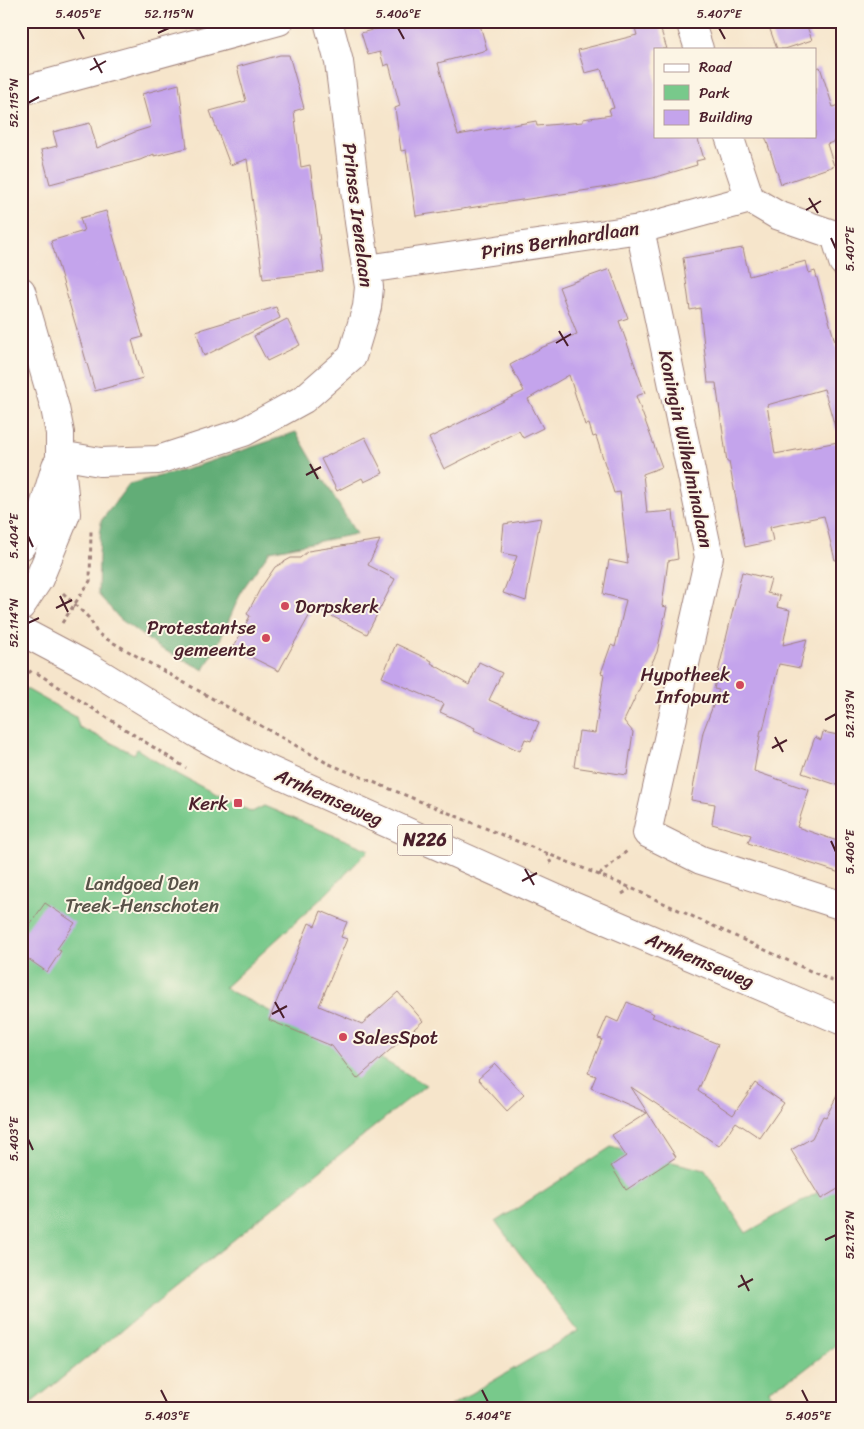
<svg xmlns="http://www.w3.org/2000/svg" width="864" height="1429" font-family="Sriracha,sans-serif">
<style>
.green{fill:#78c98b;stroke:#61745b}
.forest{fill:#62ad77;stroke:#566651}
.building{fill:#c4a4ec}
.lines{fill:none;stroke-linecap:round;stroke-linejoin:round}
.minor-casing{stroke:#a0827b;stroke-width:30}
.major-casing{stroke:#a0827b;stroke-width:30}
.path{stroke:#a0827b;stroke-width:3;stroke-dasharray:4 4;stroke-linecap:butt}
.minor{stroke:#fff;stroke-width:28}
.major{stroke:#fff;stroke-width:28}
.ticks{fill:none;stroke:#4a1f2b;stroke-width:2}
.poi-dot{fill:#d1495b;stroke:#fcf5e5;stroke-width:2}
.labels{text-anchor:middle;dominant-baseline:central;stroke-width:4;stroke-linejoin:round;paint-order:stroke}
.shield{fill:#fcf5e5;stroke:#7f5f63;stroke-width:1}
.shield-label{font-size:18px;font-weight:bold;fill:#4a1f2b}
.street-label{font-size:19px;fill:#4a1f2b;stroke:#fcf5e5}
.poi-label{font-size:19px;fill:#4a1f2b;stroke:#fcf5e5;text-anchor:end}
.park-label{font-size:19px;fill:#585248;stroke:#fcf5e5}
.neatline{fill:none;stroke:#4a1f2b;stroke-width:2}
.ticks-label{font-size:12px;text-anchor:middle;fill:#4a1f2b}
</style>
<rect width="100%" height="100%" fill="#fcf5e5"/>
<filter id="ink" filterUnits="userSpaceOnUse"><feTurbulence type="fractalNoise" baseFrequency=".02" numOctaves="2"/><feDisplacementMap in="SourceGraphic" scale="10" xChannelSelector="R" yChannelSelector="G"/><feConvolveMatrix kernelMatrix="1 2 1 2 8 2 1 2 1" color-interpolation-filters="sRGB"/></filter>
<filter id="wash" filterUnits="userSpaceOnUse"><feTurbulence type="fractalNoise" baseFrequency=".0096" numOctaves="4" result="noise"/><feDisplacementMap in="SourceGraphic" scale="20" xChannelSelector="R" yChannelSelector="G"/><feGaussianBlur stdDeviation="1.12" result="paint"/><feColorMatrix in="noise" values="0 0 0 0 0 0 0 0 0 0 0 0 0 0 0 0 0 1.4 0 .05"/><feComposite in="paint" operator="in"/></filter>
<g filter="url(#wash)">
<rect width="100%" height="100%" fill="#f6e5cb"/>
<path class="green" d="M21,686L76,717L79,727L134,754L137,749C174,774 213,793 252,812L264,806L369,850L326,894L224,988L301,1027L354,1043L426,1085L26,1407L21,1398Z
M611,1147L705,1170L746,1233L843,1178V1340L799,1374L769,1390L773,1408H447L578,1331L496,1222Z"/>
<path class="forest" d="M296,432L356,534L270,551L242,590L221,638L204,670L158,647L120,619L98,594L99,555L101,521L129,484L188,469Z"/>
<g id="blocks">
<path class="building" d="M404,21H479L487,50L438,63L458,135L536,121L537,126L583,122V119L611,115L609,109L614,108L601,69L585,73L578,50L637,35L633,21H658L667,49H655V136H697L704,159L696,161L697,165L653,178L608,187L416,216L406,150L401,151L395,108L400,106L389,64L384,66L380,52L368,55L361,33Z
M767,21H805L812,40L785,49H777Z
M280,55H289L304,108L294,111L301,167L310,165L324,272L263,279L247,159L230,165L210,111L246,101L237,67Z
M820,67L833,107L843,103V139L827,144L834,166L781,184L765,136H815V68Z
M179,84L187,148L154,156V154L140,160L50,184L41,150L57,146L53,132L90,123L97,148L135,132L151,127L142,94Z
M106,211L143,337L132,340L143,378L95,391L51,241L84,231L80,218Z
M743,248L749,276L806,261L809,273L815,271L843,370V430H836L824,389L767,405L775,454L843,441V559L835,560L824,516L770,527L773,541L745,547L729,462H727L716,383H708L700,308L690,310L683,258Z
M610,269L628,318L619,321L645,393L636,396L662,467L643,474L647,513L673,511L678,559L668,561L662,606L667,607L657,652L624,721L633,732L627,775L574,767L579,731L595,733L604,674L601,673L611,645L615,647L626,600L603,594L609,560L628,564L620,492L614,493L596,436L593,437L589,424L585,425L569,375L528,399L543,428L523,438L519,431L444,469L429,438L524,391L510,365L543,347L577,334L559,287Z
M276,307L280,318L204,356L196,331Z
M287,319L300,345L267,361L254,336Z
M365,437L383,473L364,482L362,478L337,491L321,459Z
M541,518L538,532L526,601L503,593L517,556L501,553L504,524Z
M380,540L368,565L395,579L367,634L314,607L279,671L233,648L250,616L247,614L260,589L275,567L291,558H300L308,551Z
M742,572L771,579L767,593L780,596L777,607L790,610L783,645L807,639L800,668L779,664L763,730H761L754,771L809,790L797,827L843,843V874L748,843L751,835L712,824L715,804L691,800L703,732L719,690L714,689Z
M396,644L432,661L431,663L469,685L479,662L502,673L489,700L539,722L531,741L525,739L520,751L474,730L475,728L440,712L444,704L382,677Z
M823,732L843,736V787L802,773L815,737L821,740Z
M45,903L75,923L57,949L61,951L47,972L21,954V937Z
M321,911L347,922L341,937L347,939L319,1006L362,1024L398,992L423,1021L357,1079L332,1046L269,1020L309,923L315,926Z
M627,1002L654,1014L652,1017L718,1044L698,1091L733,1115L755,1083L784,1103L760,1138L736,1122L719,1146L631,1087L676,1157L626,1190L611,1166L626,1156L612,1135L647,1113L591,1088L596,1076L588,1073L602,1039L598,1038L607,1017L618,1022Z
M495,1064L524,1095L507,1111L478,1079Z
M843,1084V1144L837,1156L843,1166V1186L821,1199L791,1150L812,1138L823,1116L826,1117Z"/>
</g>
</g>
<g filter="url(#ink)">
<use href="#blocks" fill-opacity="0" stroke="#a0827b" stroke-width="1"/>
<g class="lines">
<g class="minor-casing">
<path id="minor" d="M690,21L699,49
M21,91L279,21
M729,136L750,199L777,215L835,235L843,262
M640,229L709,557L647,833L701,860L843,906
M367,269L640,229L750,199
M21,291L55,408L60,433V455L66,514L39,579L21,606
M60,455L100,462L158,460L244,432L304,399L352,357L367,307L369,287L359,222L339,62L328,21
M21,546L42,513L56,466"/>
</g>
<g class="major-casing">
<path id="major" d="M21,631L89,667L198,734L242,758L568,904L843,1021"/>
</g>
<path class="path" d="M63,593L90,619L97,633L103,637L327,763L631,888L843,986
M62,623L90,581L91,531
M37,673L186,768
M21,676L30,672L33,668
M546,853L551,863
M599,875L627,851
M622,894L630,889"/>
<use href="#minor" class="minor"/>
<use href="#major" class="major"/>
</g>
</g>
<path class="ticks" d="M78,28L84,39M398,28L404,39M719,28L725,39M158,33L169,28M94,58L102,73M90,70L106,61M28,103L39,97M809,198L818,213M806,210L821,201M831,238L836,249M559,331L568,346M556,343L571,334M310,464L318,479M306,475L321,467M28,536L33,547M60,596L68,612M56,608L72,600M28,623L39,618M825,720L836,714M775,737L783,752M772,748L787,740M831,841L836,852M525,869L534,885M522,881L537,873M275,1002L284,1018M272,1014L287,1006M28,1139L33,1150M825,1240L836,1235M741,1275L749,1291M738,1287L753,1279M161,1390L167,1402M482,1390L488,1402M802,1390L808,1402"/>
<g class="poi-dot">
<circle cx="285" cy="606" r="5"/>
<circle cx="266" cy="638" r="5"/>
<circle cx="740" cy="685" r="5"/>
<rect x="233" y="798" width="10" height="10" rx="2.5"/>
<circle cx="343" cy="1037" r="5"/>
</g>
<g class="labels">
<rect class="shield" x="397.5" y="824.5" width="55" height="31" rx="4"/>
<g class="shield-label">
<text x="425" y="840">N226</text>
</g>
<g class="street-label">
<text transform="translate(358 215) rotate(83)">Prinses Irenelaan</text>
<text transform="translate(560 240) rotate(-9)">Prins Bernhardlaan</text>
<text transform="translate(686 449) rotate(78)">Koningin Wilhelminalaan</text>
<text transform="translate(329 797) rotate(24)">Arnhemseweg</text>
<text transform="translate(700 960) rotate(23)">Arnhemseweg</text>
</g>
<g class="poi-label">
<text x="295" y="606" text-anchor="start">Dorpskerk</text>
<text x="256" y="627">Protestantse<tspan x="256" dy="22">gemeente</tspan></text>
<text x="730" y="674">Hypotheek<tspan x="730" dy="22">Infopunt</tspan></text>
<text x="228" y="803">Kerk</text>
<text x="353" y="1037" text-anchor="start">SalesSpot</text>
</g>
<g class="park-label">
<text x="142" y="883">Landgoed Den<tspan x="142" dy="22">Treek-Henschoten</tspan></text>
</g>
</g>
<rect width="864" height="1429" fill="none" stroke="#fcf5e5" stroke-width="55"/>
<rect x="654" y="48" width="162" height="90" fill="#fcf5e5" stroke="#b59f9b"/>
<rect x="664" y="64" width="25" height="8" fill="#ffffff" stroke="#b59f9b"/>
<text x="699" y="72" font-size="15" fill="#4a1f2b">Road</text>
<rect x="664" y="85" width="25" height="15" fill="#78c98b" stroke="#b59f9b"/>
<text x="699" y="98" font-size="15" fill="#4a1f2b">Park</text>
<rect x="664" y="110" width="25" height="15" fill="#c4a4ec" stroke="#b59f9b"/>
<text x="699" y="122" font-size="15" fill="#4a1f2b">Building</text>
<rect x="28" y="28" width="808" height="1374" class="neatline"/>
<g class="ticks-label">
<text x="78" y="18">5.405°E</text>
<text x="169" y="18">52.115°N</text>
<text x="398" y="18">5.406°E</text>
<text x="719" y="18">5.407°E</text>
<text transform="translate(14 103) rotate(-90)" y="4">52.115°N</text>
<text transform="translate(850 249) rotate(-90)" y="4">5.407°E</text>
<text transform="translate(14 536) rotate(-90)" y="4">5.404°E</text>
<text transform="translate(14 623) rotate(-90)" y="4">52.114°N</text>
<text transform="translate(850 714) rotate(-90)" y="4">52.113°N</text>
<text transform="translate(850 852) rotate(-90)" y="4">5.406°E</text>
<text transform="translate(14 1139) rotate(-90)" y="4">5.403°E</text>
<text transform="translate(850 1235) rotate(-90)" y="4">52.112°N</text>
<text x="167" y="1420">5.403°E</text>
<text x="488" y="1420">5.404°E</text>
<text x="808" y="1420">5.405°E</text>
</g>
</svg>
